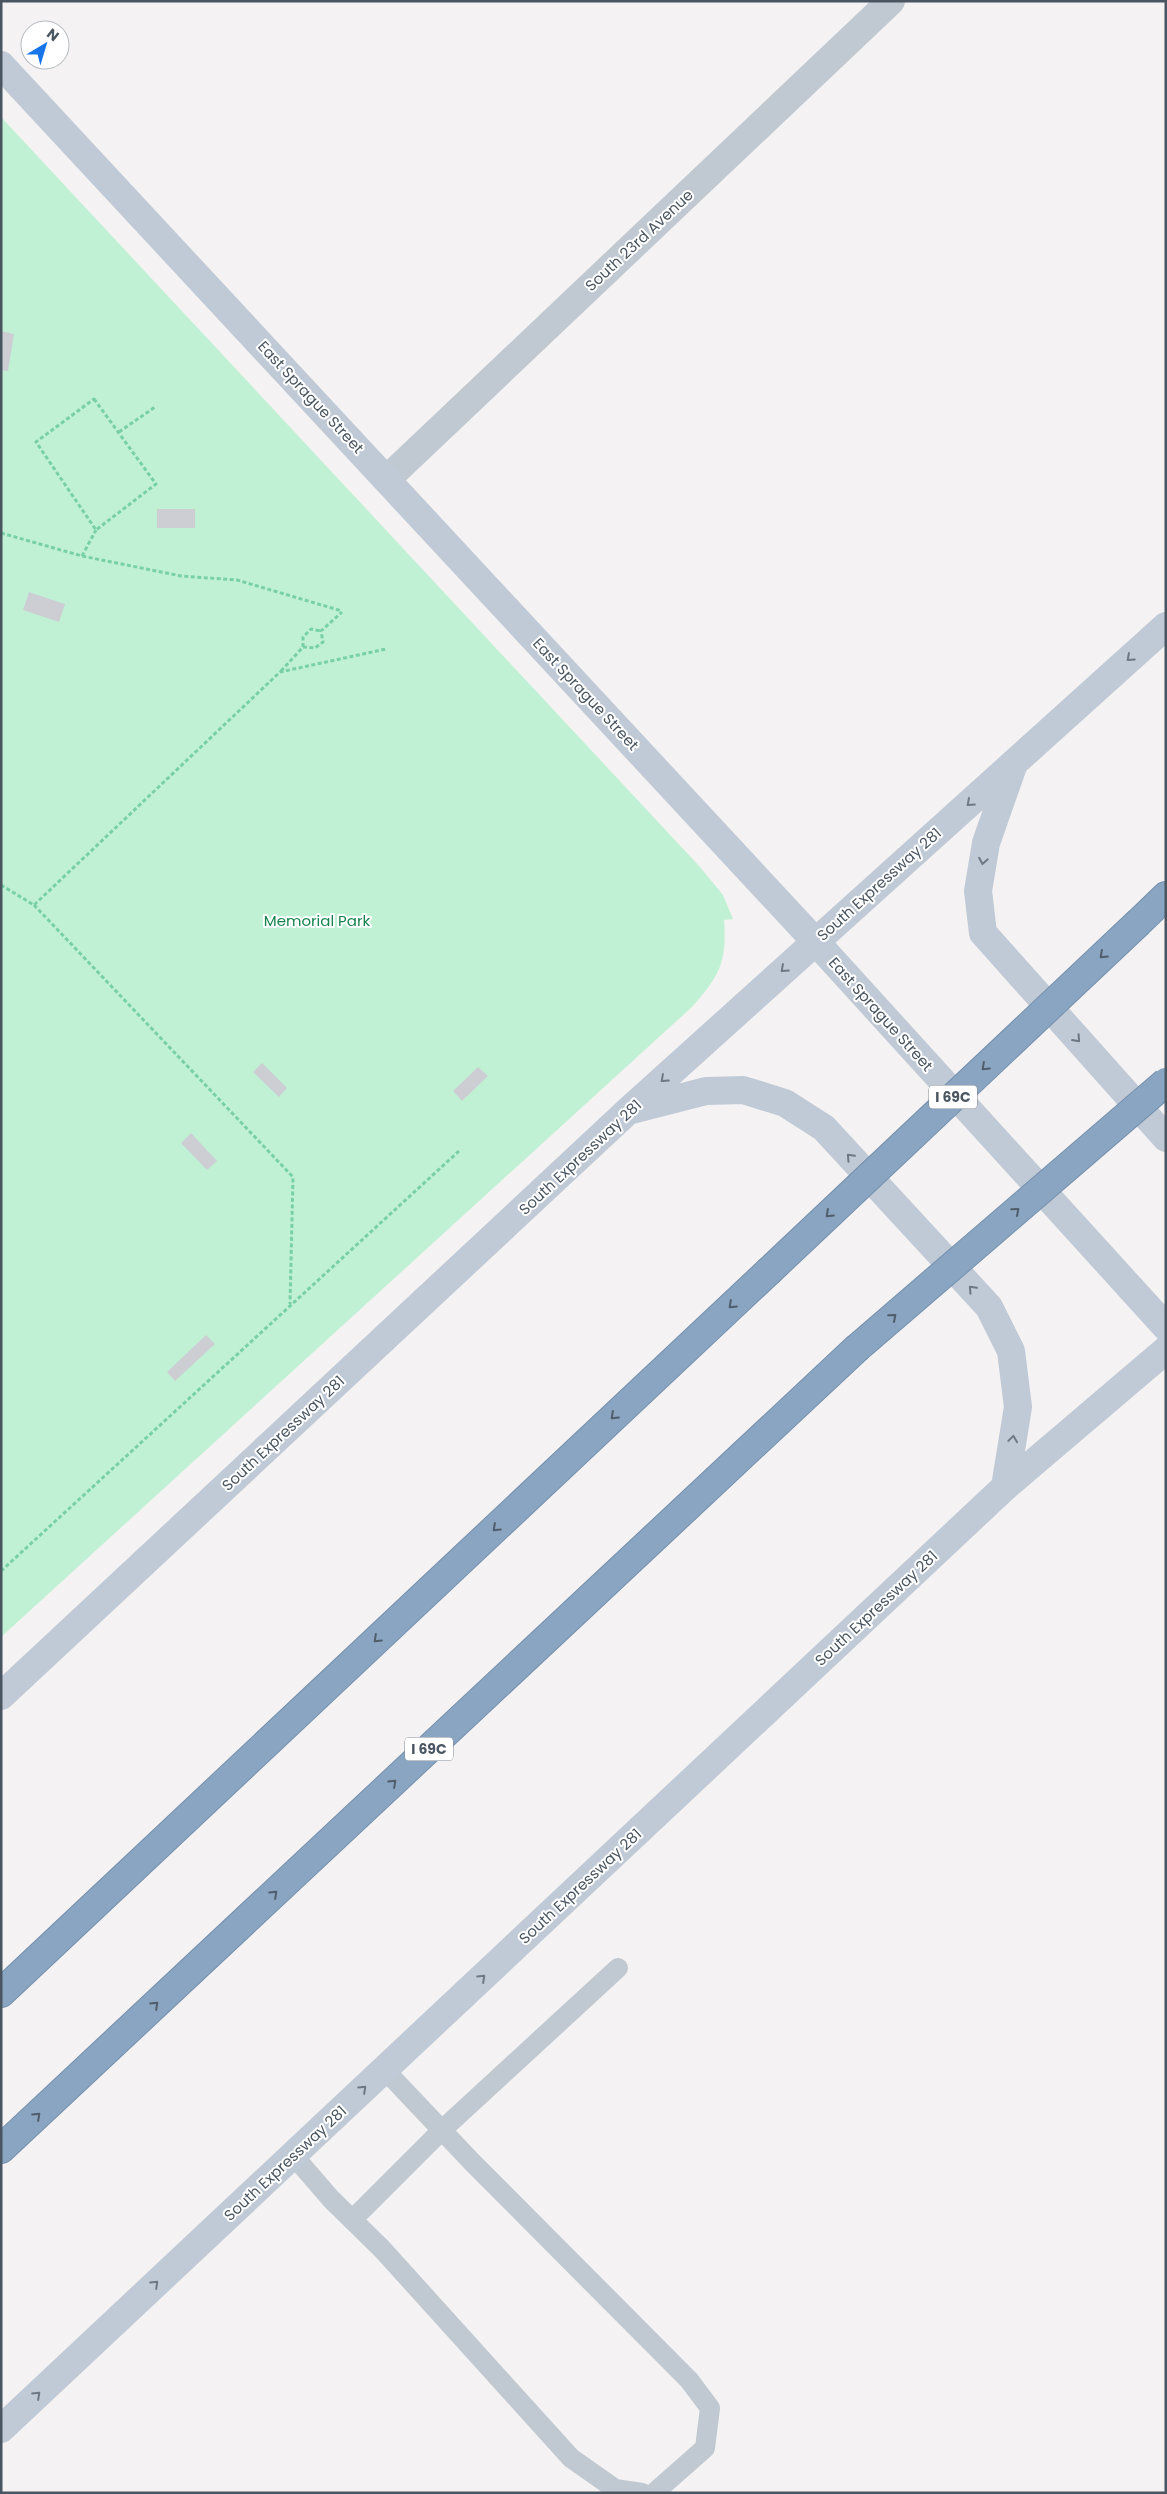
<svg xmlns="http://www.w3.org/2000/svg" width="1167" height="2494" font-family="Poppins,sans-serif">
<style>
.green{fill:#c1f1d4}
.building{fill:#ccced4}
.lines{fill:none;stroke-linecap:round;stroke-linejoin:round}
.highway-casing{stroke:#7590ad;stroke-width:30}
.path{stroke:#78d0a5;stroke-width:3;stroke-dasharray:4 2.5;stroke-linecap:butt}
.lane{stroke:#c0c9d1;stroke-width:20}
.street{stroke:#c0c9d1;stroke-width:28}
.secondary{stroke:#c0cad6;stroke-width:28}
.highway{stroke:#8aa5c1;stroke-width:28}
.highway-bridge-casing{stroke:#7590ad;stroke-width:30;stroke-linecap:butt}
.highway-bridge{stroke:#8aa5c1;stroke-width:28}
.oneway{stroke:#6d7883}
.oneway2{stroke:#505d6a}
.labels{text-anchor:middle;dominant-baseline:central;stroke-width:4;stroke-linejoin:round;paint-order:stroke}
.shield{fill:#fff;stroke:#808890;stroke-width:1}
.shield-label{font-size:14px;font-weight:bold;fill:#495560}
.street-label{font-size:15px;fill:#495560;stroke:#fff}
.park-label{font-size:15px;fill:#16854d;stroke:#fff}
</style>
<rect width="100%" height="100%" fill="#f4f2f2"/>
<path class="green" d="M1,117L700,867L723,895L733,919L724,920C727,962 720,975 693,1006L1,1637Z"/>
<path class="building" d="M1,331L14,334L8,371L1,370Z
M157,509H195V528H157Z
M29,592L65,604L59,622L23,610Z
M262,1063L287,1088L279,1097L253,1072Z
M478,1067L488,1076L462,1101L453,1091Z
M191,1133L217,1161L207,1170L181,1143Z
M206,1335L215,1344L175,1381L167,1372Z"/>
<g class="lines">
<g class="highway-casing">
<path id="highway" d="M1139,922L1166,896
M1,1993L768,1272
M1,2149L856,1349"/>
</g>
<path class="path" d="M94,399L156,484L96,530L36,442Z
M119,432L155,407
M1,533L82,556L181,576L237,580L342,611
M82,556L96,530
M303,647V637L311,629L321,631
M281,671L303,647L315,648L323,642L321,631L342,612
M1,885L34,905L280,672L386,649
M34,905L293,1177L290,1304
M1,1571L459,1151"/>
<path class="lane" d="M384,2069L471,2161L689,2380L710,2408L705,2448L654,2493
M293,2155L331,2199L382,2249L571,2458L615,2489L642,2493
M352,2220L442,2130L618,1968"/>
<path class="street" d="M387,479L891,1"/>
<path class="secondary" d="M1,65L815,941L1166,1327
M1013,766L986,843L978,891L983,933L1166,1138
M632,1110L706,1091L743,1090L785,1103L824,1128L989,1307L1011,1351L1018,1407L1005,1487
M1,1696L629,1110L1166,626
M1,2429L1005,1487L1166,1350"/>
<use href="#highway" class="highway"/>
<g class="highway-bridge-casing">
<path id="highway-bridge" d="M768,1272L1139,922
M856,1349L1166,1082"/>
</g>
<use href="#highway-bridge" class="highway-bridge"/>
</g>
<defs><path id="oneway-chevron" d="M-2-3.5L2.5 0L-2 3.5" fill="none" stroke-width="1.6" stroke-linecap="round" stroke-linejoin="round" transform="scale(1.25)"/></defs>
<g class="oneway">
<use href="#oneway-chevron" transform="translate(1130 658) rotate(138)"/>
<use href="#oneway-chevron" transform="translate(970 803) rotate(138)"/>
<use href="#oneway-chevron" transform="translate(983 861) rotate(100)"/>
<use href="#oneway-chevron" transform="translate(784 969) rotate(138)"/>
<use href="#oneway-chevron" transform="translate(1077 1039) rotate(48)"/>
<use href="#oneway-chevron" transform="translate(664 1079) rotate(138)"/>
<use href="#oneway-chevron" transform="translate(850 1157) rotate(-133)"/>
<use href="#oneway-chevron" transform="translate(972 1289) rotate(-133)"/>
<use href="#oneway-chevron" transform="translate(1013 1439) rotate(-82)"/>
<use href="#oneway-chevron" transform="translate(482 1978) rotate(-43)"/>
<use href="#oneway-chevron" transform="translate(363 2089) rotate(-43)"/>
<use href="#oneway-chevron" transform="translate(155 2284) rotate(-43)"/>
<use href="#oneway-chevron" transform="translate(37 2395) rotate(-43)"/>
</g>
<g class="oneway2">
<use href="#oneway-chevron" transform="translate(1103 955) rotate(137)"/>
<use href="#oneway-chevron" transform="translate(985 1067) rotate(137)"/>
<use href="#oneway-chevron" transform="translate(1016 1211) rotate(-41)"/>
<use href="#oneway-chevron" transform="translate(829 1214) rotate(137)"/>
<use href="#oneway-chevron" transform="translate(732 1305) rotate(137)"/>
<use href="#oneway-chevron" transform="translate(893 1317) rotate(-41)"/>
<use href="#oneway-chevron" transform="translate(614 1416) rotate(137)"/>
<use href="#oneway-chevron" transform="translate(496 1528) rotate(137)"/>
<use href="#oneway-chevron" transform="translate(377 1639) rotate(137)"/>
<use href="#oneway-chevron" transform="translate(393 1783) rotate(-43)"/>
<use href="#oneway-chevron" transform="translate(274 1894) rotate(-43)"/>
<use href="#oneway-chevron" transform="translate(155 2005) rotate(-43)"/>
<use href="#oneway-chevron" transform="translate(37 2116) rotate(-43)"/>
</g>
<g class="labels">
<g class="shield">
<rect x="929" y="1085.5" width="48" height="23" rx="4"/>
<rect x="405" y="1737.5" width="48" height="23" rx="4"/>
</g>
<g class="shield-label">
<text x="953" y="1097">I 69C</text>
<text x="429" y="1749">I 69C</text>
</g>
<g class="street-label">
<text transform="translate(639 240) rotate(-43)">South 23rd Avenue</text>
<text transform="translate(311 397) rotate(47)">East Sprague Street</text>
<text transform="translate(586 694) rotate(47)">East Sprague Street</text>
<text transform="translate(879 884) rotate(-42)">South Expressway 281</text>
<text transform="translate(881 1014) rotate(48)">East Sprague Street</text>
<text transform="translate(580 1157) rotate(-43)">South Expressway 281</text>
<text transform="translate(283 1433) rotate(-43)">South Expressway 281</text>
<text transform="translate(876 1608) rotate(-43)">South Expressway 281</text>
<text transform="translate(580 1886) rotate(-43)">South Expressway 281</text>
<text transform="translate(285 2163) rotate(-43)">South Expressway 281</text>
</g>
<g class="park-label">
<text x="317" y="920">Memorial Park</text>
</g>
</g>
<rect width="1167" height="2494" fill="none" stroke="#495560" stroke-width="5"/>
<g transform="translate(45 45) rotate(38)"><circle r="24" fill="#ffffff" stroke="#b6bbbf"/>
<path d="M0-4L9 19L0 12L-9 19Z" fill="#1774e9"/>
<text y="-8" font-size="14" font-weight="bold" text-anchor="middle" fill="#495560">N</text>
</g>
</svg>
